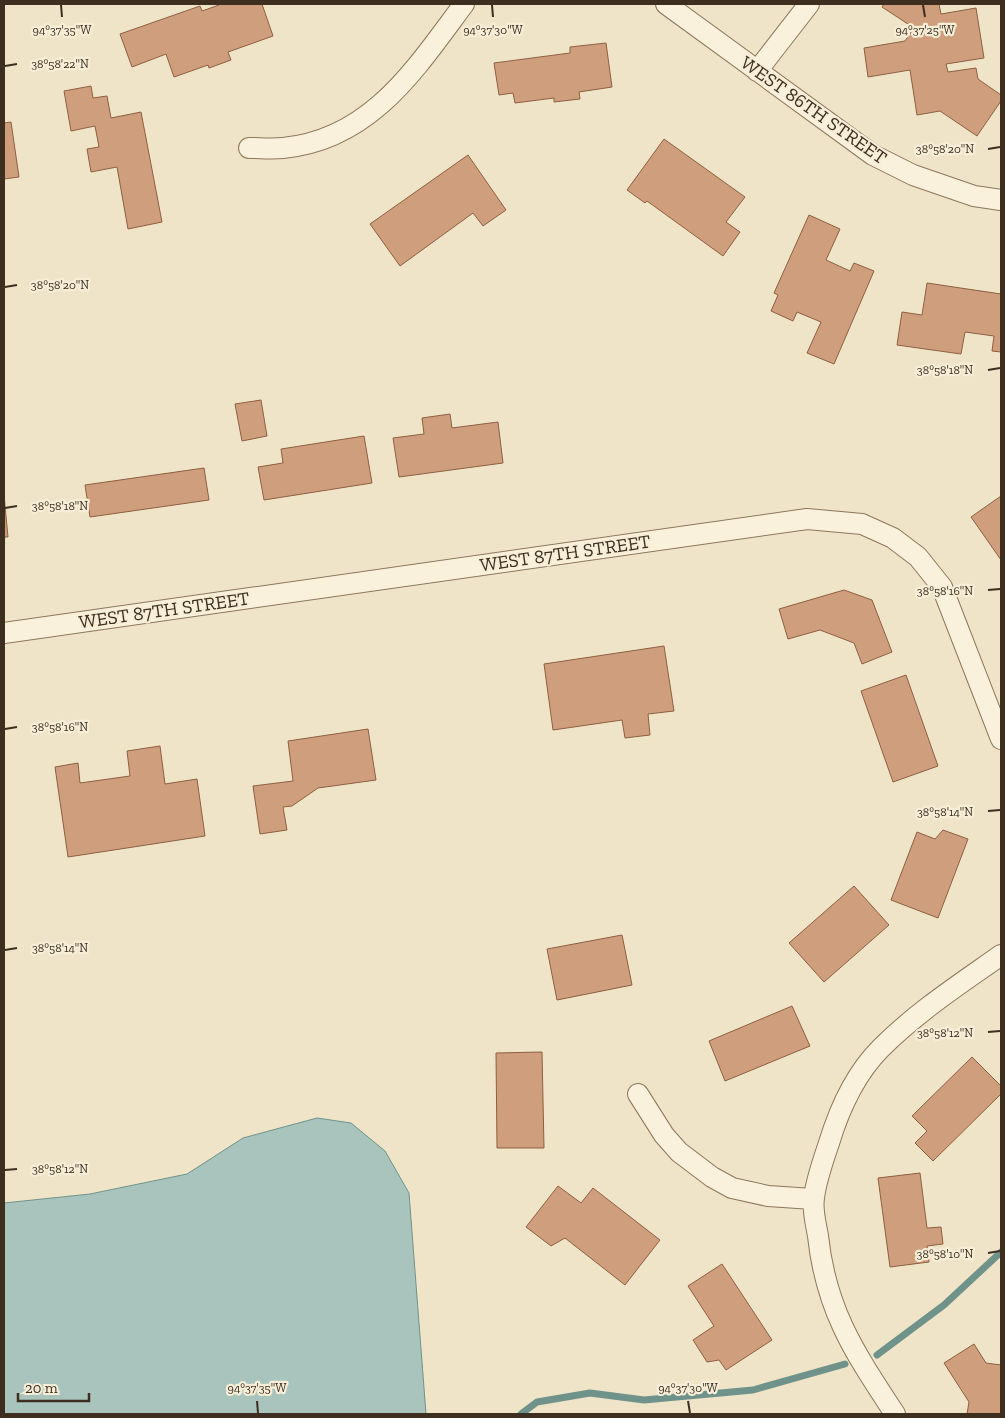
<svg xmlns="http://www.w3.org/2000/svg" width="1005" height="1418" font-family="'Zilla Slab',serif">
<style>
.water{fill:#a9c4bc;stroke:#6f938a}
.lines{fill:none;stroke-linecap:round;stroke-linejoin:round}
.stream{stroke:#6f938a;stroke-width:7}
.building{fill:#cf9f7d;stroke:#8d5f41}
.street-casing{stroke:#8d765c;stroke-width:22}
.street{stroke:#faf1dc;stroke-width:20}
.ticks{fill:none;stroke:#3d2e20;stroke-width:2}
.labels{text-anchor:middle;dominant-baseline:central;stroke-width:4.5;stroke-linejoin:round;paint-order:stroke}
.street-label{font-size:19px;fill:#3d2e20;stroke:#f7eed8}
.ticks-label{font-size:12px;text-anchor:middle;fill:#3d2e20;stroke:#f7eed8;stroke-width:4.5;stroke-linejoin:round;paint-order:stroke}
</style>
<rect width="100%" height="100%" fill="#f0e4c8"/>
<path class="water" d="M317,1118L351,1123L385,1151L409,1193L426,1414H4V1203L90,1194L187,1174L243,1138Z"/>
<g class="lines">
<path class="stream" d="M877,1355L944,1305L1001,1252
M521,1414L537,1402L590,1393L644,1400L753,1390L845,1364"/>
</g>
<path class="building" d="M219,4H262L273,36L228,52L231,60L209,68L208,65L174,77L166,54L132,67L120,34L200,6L202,11L219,5Z
M884,4H939L941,14L976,8L984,58L946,64L948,72L976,68L978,79L1001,95V101L977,136L940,111L917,115L910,70L868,77L864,48L905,41L914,28L882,7Z
M606,43L612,87L579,92L580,99L554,102V98L515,103L513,93L499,95L494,63L570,53V47Z
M91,86L93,98L107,96L111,118L141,112L162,222L128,229L117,167L91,172L87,149L99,147L95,126L71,131L64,91Z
M11,122L19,177L4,179V123Z
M664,139L745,197L726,222L740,232L723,256L647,201L645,203L627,190Z
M468,155L506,210L483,226L473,213L400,266L370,224Z
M809,215L840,229L826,260L850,271L854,263L874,271L834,364L807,353L821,322L797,312L793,321L771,311L778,295L774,293Z
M927,283L1001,294V352L992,351L994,336L965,332L961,354L897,345L902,312L922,315Z
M261,400L267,436L242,441L235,404Z
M450,414L452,428L498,422L503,463L399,477L393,438L424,434L422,418Z
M364,436L372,483L264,500L258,467L283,463L281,449Z
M204,468L209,500L90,517L85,485Z
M4,495L8,537H4Z
M1001,496V560L971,517Z
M844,590L872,600L892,652L862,664L854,643L820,630L788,639L779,609Z
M664,646L674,711L648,714L650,735L625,738L622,720L553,730L544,664Z
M906,675L938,766L893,782L861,691Z
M368,729L376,780L318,788L292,806L283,807L287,830L260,834L253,786L293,781L288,741Z
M160,746L165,784L197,779L205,836L68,857L55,767L78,763L80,783L130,776L127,751Z
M943,830L968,839L938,918L891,900L917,832L935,839Z
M854,886L889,925L824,982L789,943Z
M622,935L632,985L557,1000L547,949Z
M792,1006L810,1046L725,1081L709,1041Z
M542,1052L544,1148H497L496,1053Z
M972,1057L1001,1086V1094L933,1161L915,1143L927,1131L912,1116Z
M920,1173L927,1228L941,1227L943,1244L927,1246L929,1262L890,1267L878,1178Z
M558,1186L581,1203L593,1188L660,1240L625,1285L565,1238L551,1246L526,1227Z
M722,1264L772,1340L726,1370L719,1360L707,1362L693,1340L714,1326L688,1286Z
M974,1344L986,1363L1001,1365V1414H967L969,1402L944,1363Z"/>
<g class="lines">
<g class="street-casing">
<path id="street" d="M666,4L873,155L913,175L974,196L1001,200
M757,71L809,4
M249,148C260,148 272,149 283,148C371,140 416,68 464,4
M4,633L807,519L862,524L893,538L918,557L942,587L1001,739
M638,1094L664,1135L679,1152L712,1177L732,1188L768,1196L813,1199
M895,1414C855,1353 826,1311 818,1236C816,1224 812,1210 814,1198C816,1180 823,1161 829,1143C839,1110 856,1073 881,1048C917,1012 960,984 1001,955"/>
</g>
<use href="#street" class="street"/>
</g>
<path class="ticks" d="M61,5L62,17M492,5L493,17M923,5L925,17M5,66L17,64M988,149L1000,147M5,287L17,285M988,370L1000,368M5,508L17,506M988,590L1000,589M5,729L17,727M988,811L1000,810M5,950L17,948M988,1032L1000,1031M5,1170L17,1169M988,1253L1000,1251M257,1401L258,1413M688,1401L690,1413"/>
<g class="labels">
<g class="street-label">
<text transform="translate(814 110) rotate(35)">WEST 86TH STREET</text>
<text transform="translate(565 553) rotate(-8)">WEST 87TH STREET</text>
<text transform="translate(164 610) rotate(-8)">WEST 87TH STREET</text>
</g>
</g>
<g class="ticks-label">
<text x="62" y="34">94°37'35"W</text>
<text x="493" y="34">94°37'30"W</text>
<text x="925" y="34">94°37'25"W</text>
<text x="60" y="68">38°58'22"N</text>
<text x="945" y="153">38°58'20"N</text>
<text x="60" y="289">38°58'20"N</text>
<text x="945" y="374">38°58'18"N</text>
<text x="60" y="510">38°58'18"N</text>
<text x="945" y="595">38°58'16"N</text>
<text x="60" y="731">38°58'16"N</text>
<text x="945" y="816">38°58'14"N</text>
<text x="60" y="952">38°58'14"N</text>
<text x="945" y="1037">38°58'12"N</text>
<text x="60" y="1173">38°58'12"N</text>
<text x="945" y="1258">38°58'10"N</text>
<text x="257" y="1392">94°37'35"W</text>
<text x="688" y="1392">94°37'30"W</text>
</g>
<rect width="1005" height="1418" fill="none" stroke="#3d2e20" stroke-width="10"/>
<path d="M18 1393v8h71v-8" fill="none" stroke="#3d2e20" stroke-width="2.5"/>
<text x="25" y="1393" font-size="15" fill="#3d2e20" stroke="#f7eed8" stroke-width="4" paint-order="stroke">20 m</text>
</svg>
